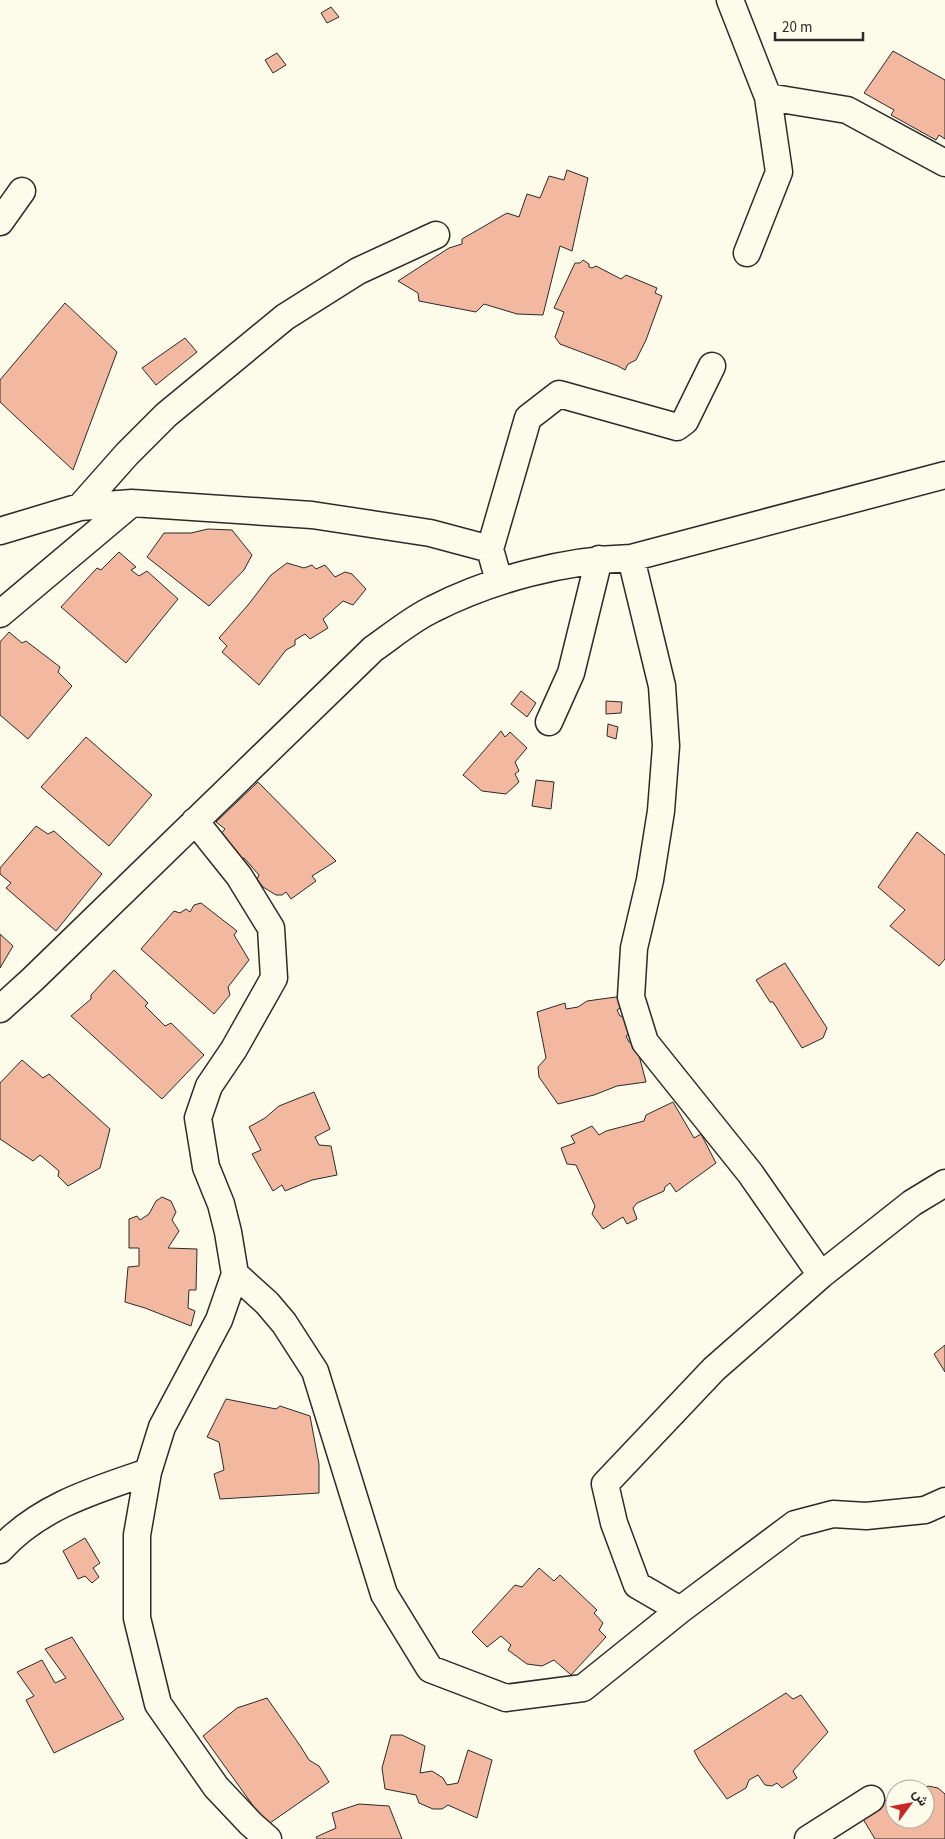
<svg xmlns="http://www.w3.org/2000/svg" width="945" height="1839" font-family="'Source Sans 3',Vazirmatn,sans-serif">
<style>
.building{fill:#f2b8a0;stroke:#2b2b2b}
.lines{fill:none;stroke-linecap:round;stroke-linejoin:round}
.street-casing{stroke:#2b2b2b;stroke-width:29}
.street{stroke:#fdfbea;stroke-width:26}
</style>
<rect width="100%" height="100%" fill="#fdfbea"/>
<path class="building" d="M331,7L339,17L327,23L321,13Z
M893,51L945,80V139L939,135L936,140L891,115L894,110L864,93Z
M277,53L286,65L273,73L265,60Z
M567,170L588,178L572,251L560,246L543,315L517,314L484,304L476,312L419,301L418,293L398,281L449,248L462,244V239L507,213L519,217L527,194L540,198L549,176L564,180Z
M583,260L589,264V267L592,268L596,266L621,279L626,275L657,288L655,293L662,296L646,340L636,360L628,364L625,370L618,366L560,344L555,337L564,312L554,308L575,263H580Z
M65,303L117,352L73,470L0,402V380Z
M185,338L197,352L156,385L142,368Z
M208,529L232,530L252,555L244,570L209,606L147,557L164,533H191Z
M119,552L136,567L131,570L139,576L147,571L178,599L126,663L61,607L97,568L101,570Z
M287,563L304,568L312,565L316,569L325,565L335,577L345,572L352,574L366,589L353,605L343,601L323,619L328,628L310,639L305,634L295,640V645L286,650L259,685L222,652L227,646L219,638L248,605L271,575Z
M9,632L22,643L26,641L60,667L58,672L72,686L28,739L0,715V642Z
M521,691L536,703L527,717L511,704Z
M606,701L622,702L621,713L606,714Z
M608,724L618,727L616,739L607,736Z
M501,731L505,737L510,732L527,748L515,762L519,771L515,774L519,782L506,794L482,791L463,775Z
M86,737L152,795L109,846L41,787Z
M536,780L554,782L551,809L532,806Z
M258,782L336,861L312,876L316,881L291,899L286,892L282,895H276L263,887L257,879L259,875L244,858L238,860L220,835L225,829L216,822Z
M36,826L48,834L54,831L102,874L56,931L6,888L11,883L0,874V868Z
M917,832L945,855V959L939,966L890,926L905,910L878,887Z
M201,903L237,931L234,935L249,960L228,987L230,995L214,1014L141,949L174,911L180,913L186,909L190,912L194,905Z
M0,934L13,946L0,968Z
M785,963L827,1028L823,1038L802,1048L773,1002H770L756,980Z
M114,970L148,1003L145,1006L165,1026L171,1023L204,1055L162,1099L71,1016L91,999V995Z
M616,997L622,998L624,1006L617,1010L620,1016L627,1017L632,1032L626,1036L629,1042L636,1044L646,1082L617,1086L594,1095L558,1104L539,1077L538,1067L546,1058L537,1012L565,1003L566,1009L578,1007L587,1001Z
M22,1060L43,1078L49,1074L110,1129L100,1168L68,1186L58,1176L59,1171L40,1155L33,1161L0,1139V1083Z
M314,1092L330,1129L315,1137L319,1145L331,1146L337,1175L312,1180L285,1191L282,1185L273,1191L252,1154L261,1150L249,1127L265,1118L279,1106Z
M673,1102L694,1138L701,1134L716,1163L676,1192L670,1183L665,1187L664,1191L637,1203L633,1208L637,1219L627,1224L623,1217L603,1229L592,1214L595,1206L576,1165L567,1164L561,1148L575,1143L571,1136L592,1126L599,1135L606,1131L644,1121L646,1115Z
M162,1197L171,1201L176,1212L172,1220L179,1231L168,1248L197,1249L196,1290H189L188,1308L195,1311L191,1326L145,1308L125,1302L128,1267L139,1266V1248H129V1219L137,1216L140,1220L149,1214L156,1201Z
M945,1345V1372L934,1354Z
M226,1399L276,1409L280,1406L310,1416L319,1464V1493L220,1499L214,1474L224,1470L219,1442L207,1437Z
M85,1538L100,1563L93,1568L99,1577L92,1583L85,1576L78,1579L63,1551Z
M539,1568L554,1581L560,1575L597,1610L594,1613L603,1623L599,1630L606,1637L571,1675L554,1660L542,1666L527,1664L508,1650L511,1645L501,1636L487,1647L472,1632L515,1585L522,1587Z
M72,1637L124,1719L54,1753L26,1700L34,1696L17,1672L42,1660L55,1683L66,1678L45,1649Z
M786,1693L793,1699L801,1695L828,1732L793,1771L797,1778L782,1788L777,1783L772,1786L765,1785L758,1775L749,1780L746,1788L727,1799L700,1762L694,1751Z
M267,1698L301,1747L309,1760L319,1766L329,1782L267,1825L203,1736L237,1708Z
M391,1735H402L425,1746L420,1773L432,1771L443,1778L447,1785L458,1783L468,1750L492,1760L477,1818L448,1805L442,1809H433L419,1803L416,1795L385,1789L382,1768Z
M928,1786L938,1788L945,1794V1839H875L863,1819L882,1801L895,1799V1819H925V1789H924Z
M359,1804L389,1806L402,1839H317L316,1837L336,1828L332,1813Z"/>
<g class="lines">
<g class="street-casing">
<path id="street" d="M730,0L768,97L779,172L747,253
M768,97L847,110L945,163
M0,222L22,191
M80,507L127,454L166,415L285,317L358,271L436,235
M0,531L80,507L132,503L312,515L430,533L490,549L499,581
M490,549L528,418L559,394L677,427L685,421L712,366
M631,558L662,686L666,746L661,811L650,880L634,948L631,997L645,1042L750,1173L821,1275
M0,614L132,503
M549,722L571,673L599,559
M195,821L239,876L271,928L274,978L234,1049L209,1086L198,1118L206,1167L221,1204L228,1232L235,1274L219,1320L162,1427L148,1472L137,1535V1618L158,1704L216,1787L251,1824L268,1839
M0,1009L33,979L373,649C393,635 412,619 433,609C492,579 565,560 631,558L945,475
M235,1274L267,1303L284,1323L315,1371L384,1594L430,1669L506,1698L583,1688L680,1610L795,1524L833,1514L866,1516L925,1510L945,1501
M0,1550C38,1507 95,1490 148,1472
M680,1610L637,1585L614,1523L605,1484L714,1369L821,1275L912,1203L945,1183
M808,1839L871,1799"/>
</g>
<use href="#street" class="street"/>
</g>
<g transform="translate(910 1804) rotate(58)"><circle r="24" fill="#fdfbea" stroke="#a9a89e"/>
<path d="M0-4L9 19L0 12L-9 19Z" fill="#c62828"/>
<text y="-8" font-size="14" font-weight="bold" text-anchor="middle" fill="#2b2b2b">ش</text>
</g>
<path d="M775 32v8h88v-8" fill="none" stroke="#2b2b2b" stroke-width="2.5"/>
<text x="782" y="32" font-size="15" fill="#2b2b2b" stroke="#fdfbea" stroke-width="4" paint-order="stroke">20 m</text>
</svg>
